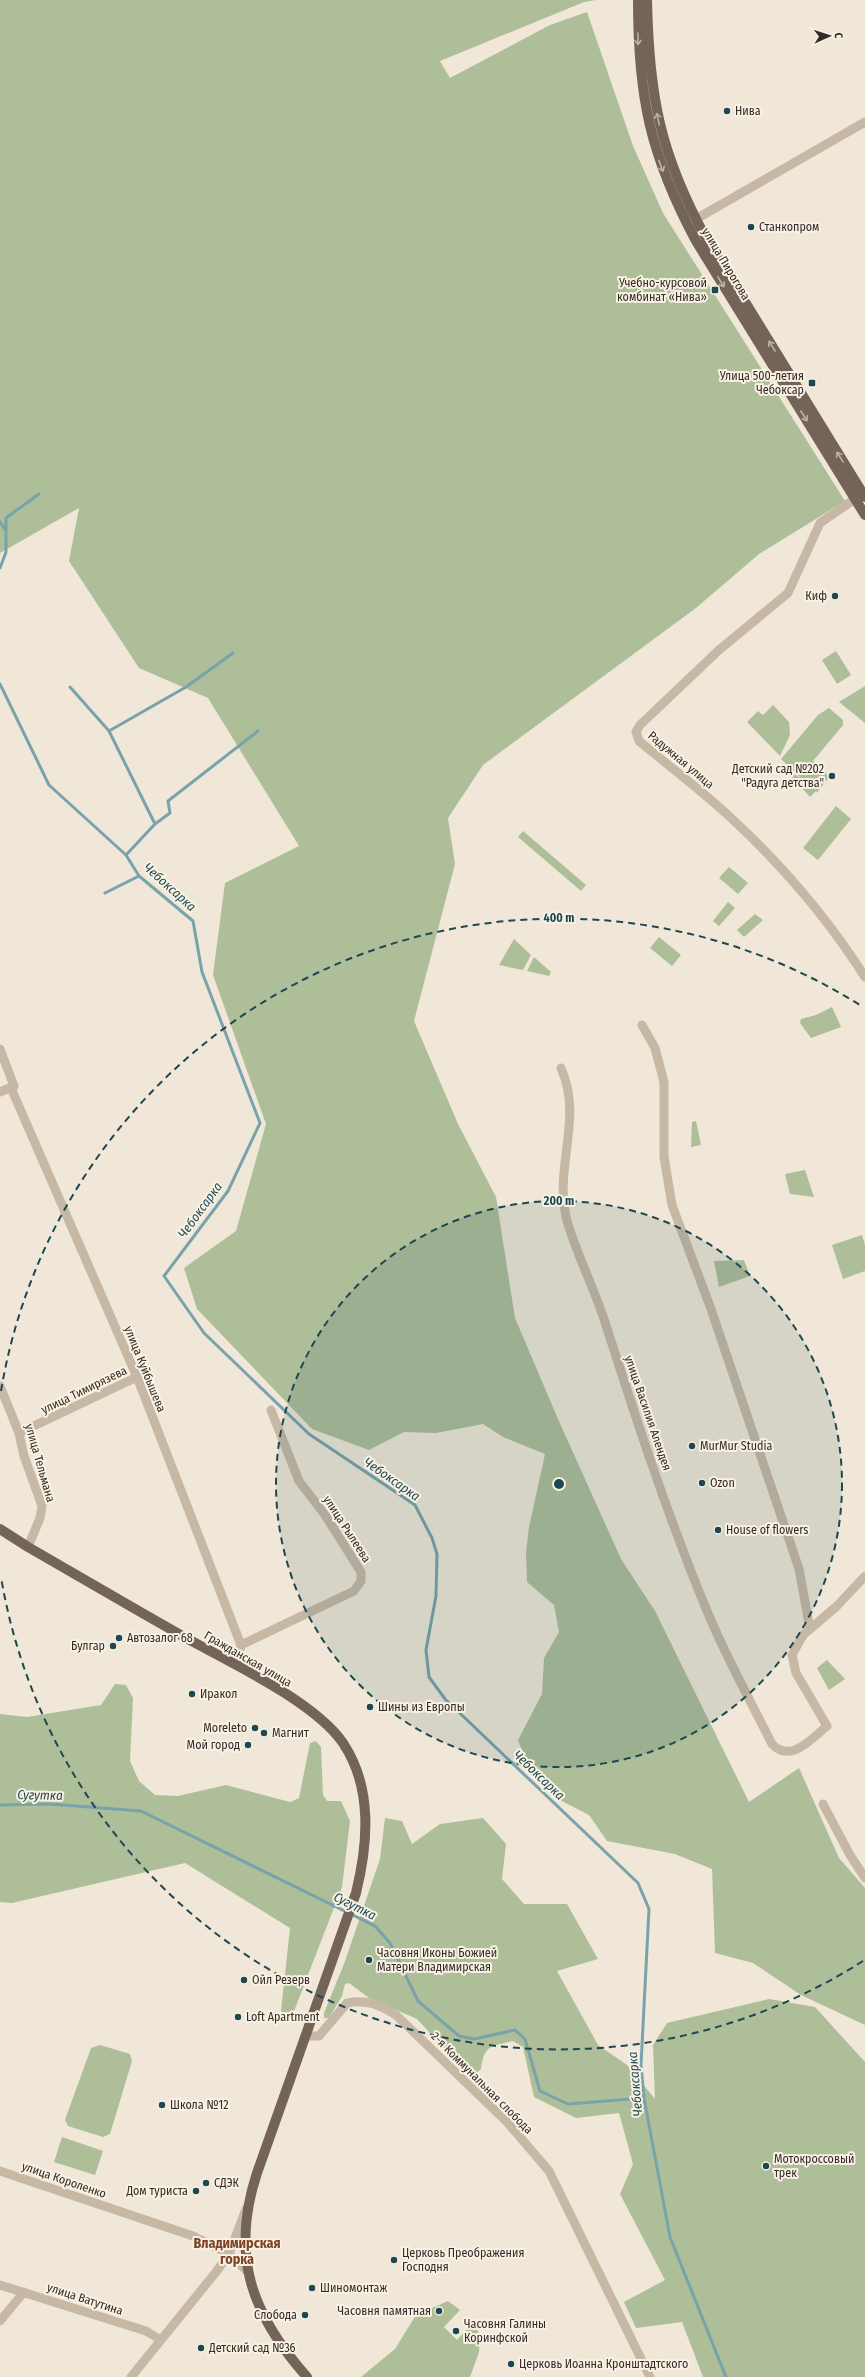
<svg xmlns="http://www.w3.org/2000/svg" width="865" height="2377" font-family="'Fira Sans Condensed',sans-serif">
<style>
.green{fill:#adbe99}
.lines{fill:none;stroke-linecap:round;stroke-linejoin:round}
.stream{stroke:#78a3ab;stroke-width:3}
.minor{stroke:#c7b8a5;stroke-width:9}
.major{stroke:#746457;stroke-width:10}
.oneway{stroke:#bdb2a5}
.ring{fill:none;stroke:#1d4852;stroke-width:2;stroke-dasharray:7 5}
.poi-dot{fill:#1d4852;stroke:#f8f1e4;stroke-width:1.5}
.labels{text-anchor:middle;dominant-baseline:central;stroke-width:4;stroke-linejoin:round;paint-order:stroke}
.poi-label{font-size:12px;fill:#332b26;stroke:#f8f1e4;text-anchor:start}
.street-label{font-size:12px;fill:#332b26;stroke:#f8f1e4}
.water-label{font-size:13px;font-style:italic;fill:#1d4852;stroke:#f8f1e4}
.quarter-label{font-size:14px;font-weight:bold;fill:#7e4322;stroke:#f8f1e4}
.centre{fill:#1d4852;stroke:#f8f1e4;stroke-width:2}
.ring-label{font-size:12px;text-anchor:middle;font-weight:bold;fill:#1d4852;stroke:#f8f1e4;stroke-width:4;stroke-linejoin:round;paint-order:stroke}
</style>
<rect width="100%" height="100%" fill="#f0e7d8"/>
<path class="green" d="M0,0H596L584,2L440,61L450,78L550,25L587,12L633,146L663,213L845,501L759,554L696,608L483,765L448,818L455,864L414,1021L458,1124L496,1197L515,1318L558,1419L621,1559L655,1611L749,1802L799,1768L839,1858L865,1888V2025L801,1995L753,1963L715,1953L712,1869L675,1854L607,1841L589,1815L556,1798L525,1758L518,1740L542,1694L544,1658L559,1632L554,1605L527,1582L526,1552L529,1527L545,1454L503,1437L483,1424L436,1433L404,1432L369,1450L312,1429L197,1309L184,1268L236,1231L266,1124L213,975L225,883L299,846L208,698L139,668L69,561L79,508L0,553Z
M836,651L851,675L837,684L822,660Z
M865,686V723L839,702Z
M773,705L789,722L790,735L780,756L747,722L758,711L763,715Z
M829,708L843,720V725L813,761L826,772L828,778L817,793L816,791L810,797L792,777L795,774L806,783L781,759L818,715Z
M836,806L851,819L818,860L803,848Z
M523,831L586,885L581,891L518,837Z
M729,867L748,883L738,894L719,878Z
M728,902L735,908L719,926L713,921Z
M755,914L763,920L744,937L737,930Z
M659,937L681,955L672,966L650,948Z
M514,939L531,955L523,970L499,965Z
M534,957L551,972L549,976L527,971Z
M832,1007L841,1027L811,1038L800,1023L801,1019L816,1015Z
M696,1121L701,1145L691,1147L692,1122Z
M805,1170L814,1197L790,1194L785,1174Z
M862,1235L865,1245V1271L843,1279L832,1245Z
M744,1260L750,1276L719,1287L714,1261Z
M827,1660L845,1679L829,1690L817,1668Z
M115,1684L126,1685L133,1698L130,1761L139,1781L155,1795L178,1796L226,1785L290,1802L299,1798L310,1743L316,1741L321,1747L323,1795L327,1801H341L350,1821L342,1887L291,2019L281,2011L290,1928L185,1863L12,1903L0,1902V1714L27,1717L101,1705Z
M385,1818L402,1821L412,1844L440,1824L483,1818L506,1844L502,1879L524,1904H567L598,1959L557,1971L598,2045L627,2065L655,2099L653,2045L667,2023L769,1999L815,2007L865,2062V2377H703L682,2322L636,2328L624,2302L665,2280L620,2194L633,2164L619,2113L576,2118L534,2097L523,2047L513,2041C492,2046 484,2044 481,2069L474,2075L464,2070L417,2019L369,1998L349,1983L345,1984L342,1996L329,2018H324V2013L344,1964L380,1859Z
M100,2045L130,2054L132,2061L110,2134L103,2137L68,2126L65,2120L91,2048Z
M62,2137L103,2151L95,2175L54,2162Z
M448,2301L460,2310L444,2327L457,2340L473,2323L480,2335L479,2352L470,2377H361L395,2349L416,2315Z"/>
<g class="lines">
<path class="stream" d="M0,522L6,531
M0,568L6,552V518L39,494
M0,684L49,785L126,855L139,876L193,921L202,972L260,1123L228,1191L164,1276L204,1333L309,1434L415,1505L432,1538L437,1554L436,1596L426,1650L429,1677L445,1699L638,1883L649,1909L641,2065L644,2098L670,2237L726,2377
M70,687L109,731L155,824L126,855
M109,731L186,687L233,653
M155,824L170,813L168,801L258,731
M105,893L139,876
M0,1805L49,1804L141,1811L375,1926L390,1943L418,2001L459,2036L474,2039L515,2030L525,2039L540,2091L568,2104L644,2098"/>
<path class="minor" d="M696,219L865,122
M855,499L820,523L788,593L719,650L640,725L636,732L639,741C669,766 701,790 730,817C780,863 828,919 865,977
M642,1025L655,1048L664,1082V1157L672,1205L711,1309L799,1569L810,1629
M0,1049L14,1086L0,1092
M561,1068C584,1120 553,1166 567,1221C577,1255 594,1288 605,1322C636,1419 668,1517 707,1611C726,1657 750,1700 772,1744C791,1764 812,1738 827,1726L796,1673L792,1655L803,1635L837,1606L865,1576
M11,1088L137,1377L241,1645L239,1655L234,1663
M0,1386L19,1433L24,1456L42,1506L40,1518L28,1547
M19,1433L137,1377
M241,1645L354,1591L361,1581V1572L325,1515L299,1481L271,1410
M823,1804L850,1855L865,1878
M305,2036H319L347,2003C366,1999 380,2005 396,2015L507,2122L549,2171L650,2377
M0,2171L193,2236L229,2254L248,2272
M0,2285L146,2331L161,2340
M0,2321L24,2292
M131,2377L216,2272L229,2254L246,2209"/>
<path class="major" d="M638,0C638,97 650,155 696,241L865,515
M647,0C649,97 660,154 707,240L865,497
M0,1529L28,1547C80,1577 133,1608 186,1638C230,1662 315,1702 343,1743C373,1788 368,1844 356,1893L257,2173C230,2255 251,2314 307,2377"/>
</g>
<defs><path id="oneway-shaft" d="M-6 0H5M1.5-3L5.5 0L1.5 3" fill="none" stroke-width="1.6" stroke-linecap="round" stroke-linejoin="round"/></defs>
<g class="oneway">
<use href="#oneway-shaft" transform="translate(638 39) rotate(89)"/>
<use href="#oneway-shaft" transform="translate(658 119) rotate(-103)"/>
<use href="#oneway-shaft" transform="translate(661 166) rotate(70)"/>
<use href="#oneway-shaft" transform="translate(721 282) rotate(58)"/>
<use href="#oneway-shaft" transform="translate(772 346) rotate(-122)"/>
<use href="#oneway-shaft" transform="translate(804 416) rotate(58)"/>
<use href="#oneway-shaft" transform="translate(840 457) rotate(-122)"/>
</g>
<circle cx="559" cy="1484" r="283" fill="#1d4852" fill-opacity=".12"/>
<g class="ring">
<circle cx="559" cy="1484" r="283"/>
<path d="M863 1961A566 566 0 0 1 1 1577M1 1391A566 566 0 0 1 863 1007"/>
</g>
<g class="poi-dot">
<circle cx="727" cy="111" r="4"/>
<circle cx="751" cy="227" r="4"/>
<rect x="711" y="286" width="8" height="8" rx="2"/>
<rect x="808" y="379" width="8" height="8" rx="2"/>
<circle cx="835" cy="596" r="4"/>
<circle cx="832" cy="776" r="4"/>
<circle cx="692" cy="1446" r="4"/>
<circle cx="702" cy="1483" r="4"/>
<circle cx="718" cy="1530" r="4"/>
<circle cx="119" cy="1638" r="4"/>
<circle cx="113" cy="1646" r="4"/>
<circle cx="192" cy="1694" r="4"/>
<circle cx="370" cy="1707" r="4"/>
<circle cx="255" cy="1728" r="4"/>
<circle cx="264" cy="1733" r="4"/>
<circle cx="248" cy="1745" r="4"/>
<circle cx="369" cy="1960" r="4"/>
<circle cx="244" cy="1980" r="4"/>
<circle cx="238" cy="2017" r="4"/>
<circle cx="162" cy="2105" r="4"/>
<circle cx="766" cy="2166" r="4"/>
<circle cx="206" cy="2183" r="4"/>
<circle cx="196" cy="2191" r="4"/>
<circle cx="394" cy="2260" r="4"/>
<circle cx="312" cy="2288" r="4"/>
<circle cx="439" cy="2311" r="4"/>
<circle cx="305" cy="2315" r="4"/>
<circle cx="456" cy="2331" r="4"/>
<circle cx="201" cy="2348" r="4"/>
<circle cx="511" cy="2364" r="4"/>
</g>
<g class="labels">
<g class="poi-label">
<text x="735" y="111">Нива</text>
<text x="759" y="227">Станкопром</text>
<text x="707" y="283" text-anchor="end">Учебно-курсовой<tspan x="707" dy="14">комбинат «Нива»</tspan></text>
<text x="804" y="376" text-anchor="end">Улица 500-летия<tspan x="804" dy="14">Чебоксар</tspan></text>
<text x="827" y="596" text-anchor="end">Киф</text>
<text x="824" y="769" text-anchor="end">Детский сад №202<tspan x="824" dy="14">"Радуга детства"</tspan></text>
<text x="700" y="1446">MurMur Studia</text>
<text x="710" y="1483">Ozon</text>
<text x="726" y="1530">House of flowers</text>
<text x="127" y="1638">Автозалог 68</text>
<text x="105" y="1646" text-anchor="end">Булгар</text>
<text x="200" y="1694">Иракол</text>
<text x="378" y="1707">Шины из Европы</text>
<text x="247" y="1728" text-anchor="end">Moreleto</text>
<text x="272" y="1733">Магнит</text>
<text x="240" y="1745" text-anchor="end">Мой город</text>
<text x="377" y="1953">Часовня Иконы Божией<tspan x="377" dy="14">Матери Владимирская</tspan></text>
<text x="252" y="1980">Ойл Резерв</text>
<text x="246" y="2017">Loft Apartment</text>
<text x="170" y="2105">Школа №12</text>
<text x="774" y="2159">Мотокроссовый<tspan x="774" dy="14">трек</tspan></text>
<text x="214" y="2183">СДЭК</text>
<text x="188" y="2191" text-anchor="end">Дом туриста</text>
<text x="402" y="2253">Церковь Преображения<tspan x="402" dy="14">Господня</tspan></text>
<text x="320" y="2288">Шиномонтаж</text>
<text x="431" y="2311" text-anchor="end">Часовня памятная</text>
<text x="297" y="2315" text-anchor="end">Слобода</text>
<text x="464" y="2324">Часовня Галины<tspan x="464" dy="14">Коринфской</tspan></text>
<text x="209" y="2348">Детский сад №36</text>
<text x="519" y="2364">Церковь Иоанна Кронштадтского</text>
</g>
<g class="street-label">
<text transform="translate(726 264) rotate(59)">улица Пирогова</text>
<text transform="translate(681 760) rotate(40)">Радужная улица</text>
<text transform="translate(145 1369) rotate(68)">улица Куйбышева</text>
<text transform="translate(84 1390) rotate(-26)">улица Тимирязева</text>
<text transform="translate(648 1413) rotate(71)">улица Василия Алендея</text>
<text transform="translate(40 1463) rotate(74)">улица Тельмана</text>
<text transform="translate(347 1529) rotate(57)">улица Рылеева</text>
<text transform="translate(248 1659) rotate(30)">Гражданская улица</text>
<text transform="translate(482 2083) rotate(45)">2-я Коммунальная слобода</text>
<text transform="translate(64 2180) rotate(19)">улица Короленко</text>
<text transform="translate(85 2299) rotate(18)">улица Ватутина</text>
</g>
<g class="water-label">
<text transform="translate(170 887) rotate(42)">Чебоксарка</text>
<text transform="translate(200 1210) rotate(-54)">Чебоксарка</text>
<text transform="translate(392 1479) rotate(35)">Чебоксарка</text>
<text transform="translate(539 1775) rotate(44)">Чебоксарка</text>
<text transform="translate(40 1795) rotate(1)">Сугутка</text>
<text transform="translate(355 1906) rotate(27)">Сугутка</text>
<text transform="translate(635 2084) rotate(-95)">Чебоксарка</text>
</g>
<g class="quarter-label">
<text x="237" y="2243">Владимирская<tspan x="237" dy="16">горка</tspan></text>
</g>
</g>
<circle cx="559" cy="1484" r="6" class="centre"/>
<g class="ring-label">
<text x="559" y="922">400 m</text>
<text x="559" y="1205">200 m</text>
</g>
<g transform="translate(829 36) rotate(87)" stroke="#f8f1e4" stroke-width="3" paint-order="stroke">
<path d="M0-3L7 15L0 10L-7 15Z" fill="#332b26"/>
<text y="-6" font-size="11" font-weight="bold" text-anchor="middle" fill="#332b26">С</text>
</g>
</svg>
